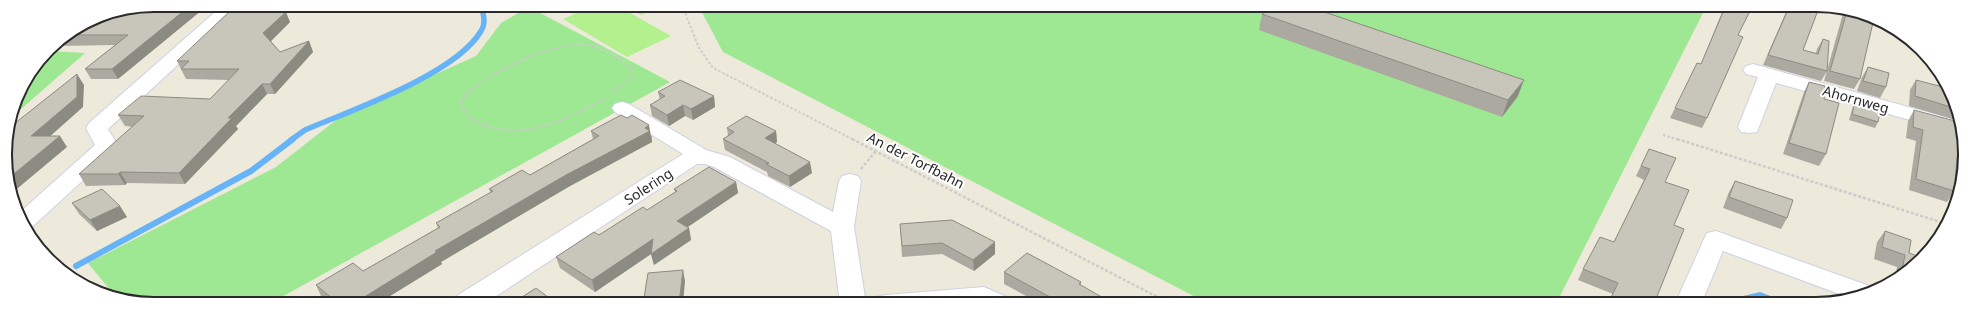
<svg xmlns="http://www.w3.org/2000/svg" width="1970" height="309" font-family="'Noto Sans',sans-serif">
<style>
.green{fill:#9fe893}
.pitch{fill:#b3f08e}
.water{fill:#66b4f7}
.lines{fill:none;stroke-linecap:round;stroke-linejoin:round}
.stream-far1{stroke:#66b4f7;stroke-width:5.5}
.stream{stroke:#66b4f7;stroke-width:6}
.minor-casing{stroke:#d0d0e4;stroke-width:2}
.path-far1{stroke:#ccc;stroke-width:2;stroke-dasharray:2.5 2;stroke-linecap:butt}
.path{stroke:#ccc;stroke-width:2.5;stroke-dasharray:3 2;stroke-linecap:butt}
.minor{fill:#fff;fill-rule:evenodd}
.wall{fill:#acaaa0}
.shaded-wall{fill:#8c8b82}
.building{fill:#c8c6ba;stroke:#8c8b82}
.labels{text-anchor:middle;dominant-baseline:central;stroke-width:4;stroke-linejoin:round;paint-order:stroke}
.street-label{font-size:14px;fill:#2a2a2a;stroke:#fff}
.rim{fill:none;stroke:#2a2a2a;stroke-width:2}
</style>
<rect width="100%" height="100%" fill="#ede9db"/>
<path class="green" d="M698,5H1707L1556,304H1209L723,52Z
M529,7L670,82L269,304H144L115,296L88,263L276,167L340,117L476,56L501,23Z
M48,51L85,53L12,117L16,97Z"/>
<path class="pitch" d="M595,5H616L671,36L627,57L563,19Z
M625,5H663L641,15Z"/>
<path class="water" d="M1760,292L1792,304H1739L1743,296Z"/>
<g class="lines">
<path class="stream-far1" d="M291,140L305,130C352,110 456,74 481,31C486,24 484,12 480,5"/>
<path class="stream" d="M76,266L251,171L293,139"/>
<g class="minor-casing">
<path id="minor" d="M223,5H243L108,129L118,146L115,151L32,227L28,229L19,213L95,145L86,128L89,123Z
M1753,64L1959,121L1961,134L1776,83L1757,132L1749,133L1741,132L1738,127L1758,77L1746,74L1743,70L1746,66Z
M622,102L629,104L706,150L730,157L833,212L839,181L842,176L850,174L858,176L861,181L854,227L866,304H840L831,231L714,167L705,164H697L484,304H451L455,297L683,154L615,112L612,108L615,104Z
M1716,231L1875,288L1877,290L1850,298L1723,251L1701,304H1675L1704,239L1707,233Z
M984,287L1007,297L1011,304H872L876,297L885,295Z"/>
</g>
<path class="path-far1" d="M682,5L699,48L713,68L854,140
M606,98C570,117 532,138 490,127C475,123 465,116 459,101C483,75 552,40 589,45C605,47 619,59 632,68L630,79L612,93
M1663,135L1680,140"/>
<path class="path" d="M852,139L1171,304
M1677,139L1947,224
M861,169L876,151"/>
<use href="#minor" class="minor"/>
</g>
<path class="wall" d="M154,5H208L118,79H91L85,69L115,45L58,46L57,44L98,16Z
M1725,5H1753L1738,35L1707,118L1702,128L1670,118L1675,108L1701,64Z
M1789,5H1820L1803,50L1816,53L1817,49L1823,39L1827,71L1821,81L1763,65Z
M1844,10L1874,18L1860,79L1854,89L1824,81Z
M281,12L290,22L271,41L280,52L309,41L313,52L275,94H267L236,126L238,129L185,184L127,183L125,185L86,186L79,174L133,127L125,126L118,115L210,99L229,80L186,79L177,61Z
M1262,14L1518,96L1502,117L1259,30Z
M1914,45L1924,53L1914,50Z
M1868,67L1886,87L1880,98L1857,91L1862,77Z
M1916,80L1957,107L1959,121L1909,106L1910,90Z
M1809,82L1824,99L1826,154L1819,166L1783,154L1804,92Z
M658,92L714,96L715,107L693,120L685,116L669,126L652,116L650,105L660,100Z
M1856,100L1878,122L1875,128L1849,120L1853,106Z
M1914,110L1954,191L1947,202L1909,190L1916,141L1906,138L1908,121Z
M727,128L776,131L777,142L775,143L812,173L790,187L768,176L767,172L725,150L723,139L728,136Z
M591,131L652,136V142L570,186L441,262L442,264L377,304H330L321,296L316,285L363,271L438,228L436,223L491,193L489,189L530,175L593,139Z
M1649,149L1665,182L1674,225L1656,299L1654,304H1608L1613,294L1578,280L1583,269L1614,242L1644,180L1636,176Z
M1735,181L1787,218L1781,229L1723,208L1729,192Z
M736,182L738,193L687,227L689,228L691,240L654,265L651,254L595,292L560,268L556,257L599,235L647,210L675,192L674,189Z
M72,203L127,217L97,231L79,214Z
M900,224L995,242V254L974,271L942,254L902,257Z
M1885,231L1909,253L1921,260L1895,278L1897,267L1874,259L1877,242Z
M1004,272L1081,282V286L1107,300L1122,304H1041L1004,284Z"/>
<path class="shaded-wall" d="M191,5H208L118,79L112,69Z
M273,5H288L270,22L266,12Z
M286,12L290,22L268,44L263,33Z
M309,41L313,52L275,94L270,84Z
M77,74L84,85L83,107L38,147L31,136Z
M1524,80L1518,96L1502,117L1508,100Z
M262,84L267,94L236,126L238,129L185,184L179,173L228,118Z
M714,96L715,107L693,120L691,109Z
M683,105L685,116L669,126L667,115Z
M649,125L652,142L570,186L441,262L442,264L377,304H353L435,251Z
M776,131L777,142L767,149L765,138Z
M60,136L67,147L12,193L10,177Z
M810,162L812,173L790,187L789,176Z
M120,172L127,183L125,185L118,174Z
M736,182L738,193L679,233L677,221Z
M120,206L127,217L97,231L90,220Z
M689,228L691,240L654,265L651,254L595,292L592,280L653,239Z
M995,242V254L974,271L973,260Z
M683,270L685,281L683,304H679Z"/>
<path class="building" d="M154,5H191L112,69H85L128,35H69L98,16Z
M245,5H273L266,12H286L263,33L280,52L309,41L270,84H262L228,118H232L179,173L120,172L118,174H79L144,116L118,115L141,96L210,99L239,69H181L189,61H177L230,11H238Z
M1273,5H1304L1524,80L1508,100L1262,14Z
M1726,5H1753L1738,35L1743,37L1707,118L1675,108L1697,63L1701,64Z
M1790,5H1820L1803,50L1818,54L1823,39L1829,41L1827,71L1768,55Z
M1847,11L1874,18L1860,79L1830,71Z
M1868,67L1889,73L1886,87L1863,81Z
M77,74V97L31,136H60L10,177L5,145L9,128Z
M680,80L714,96L691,109L683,105L667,115L650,105L665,96L658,92Z
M1916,80L1947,88L1957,107V109L1915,96Z
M1809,82L1825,86L1824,99L1839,103L1826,154L1789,143Z
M1856,100L1881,107L1878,122L1852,114Z
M1914,110L1959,122L1960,128L1954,191L1916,179L1923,130L1913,127Z
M621,115L627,118L632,115L649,125L645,128L650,131L566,175L435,251L437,252L353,304H339L316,285L353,263L363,271L440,227L436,223L493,191L489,189L522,170L530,175L599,136L591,131Z
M746,116L776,131L765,138L810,162L789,176L766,164L769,163L723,139L734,132L727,128Z
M1649,149L1676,158L1665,182L1689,190L1674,225L1684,229L1656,299L1651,297L1648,304H1608L1618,283L1583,269L1600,237L1614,242L1650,169L1641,166Z
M709,167L736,182L677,221L689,228L651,254L653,239L592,280L556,257L594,232L599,235L643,207L647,210L677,191L674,189Z
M1735,181L1793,200L1787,218L1729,197Z
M102,189L120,206L90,220L72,203Z
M952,220L995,242L973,260L942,243L902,246L900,224Z
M1885,231L1911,240L1909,253L1923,258L1921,260L1905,271L1902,270L1905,255L1882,247Z
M1027,253L1081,282L1079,284L1107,300L1110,297L1122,304H1063L1004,272Z
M683,270L679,304H643L648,273Z
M536,288L557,304H498L510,296L516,301Z"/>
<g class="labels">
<g class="street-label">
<text transform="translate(1856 99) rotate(16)">Ahornweg</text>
<text transform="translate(916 160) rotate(27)">An der Torfbahn</text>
<text transform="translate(648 186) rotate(-33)">Solering</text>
</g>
</g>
<path d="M0 0H1970V309H0ZM154 12H1816A142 142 0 0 1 1958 154V155A142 142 0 0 1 1816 297H154A142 142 0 0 1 12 155V154A142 142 0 0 1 154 12Z" fill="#fff" fill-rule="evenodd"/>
<path class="rim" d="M154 12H1816A142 142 0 0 1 1958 154V155A142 142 0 0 1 1816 297H154A142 142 0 0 1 12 155V154A142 142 0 0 1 154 12Z"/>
</svg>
